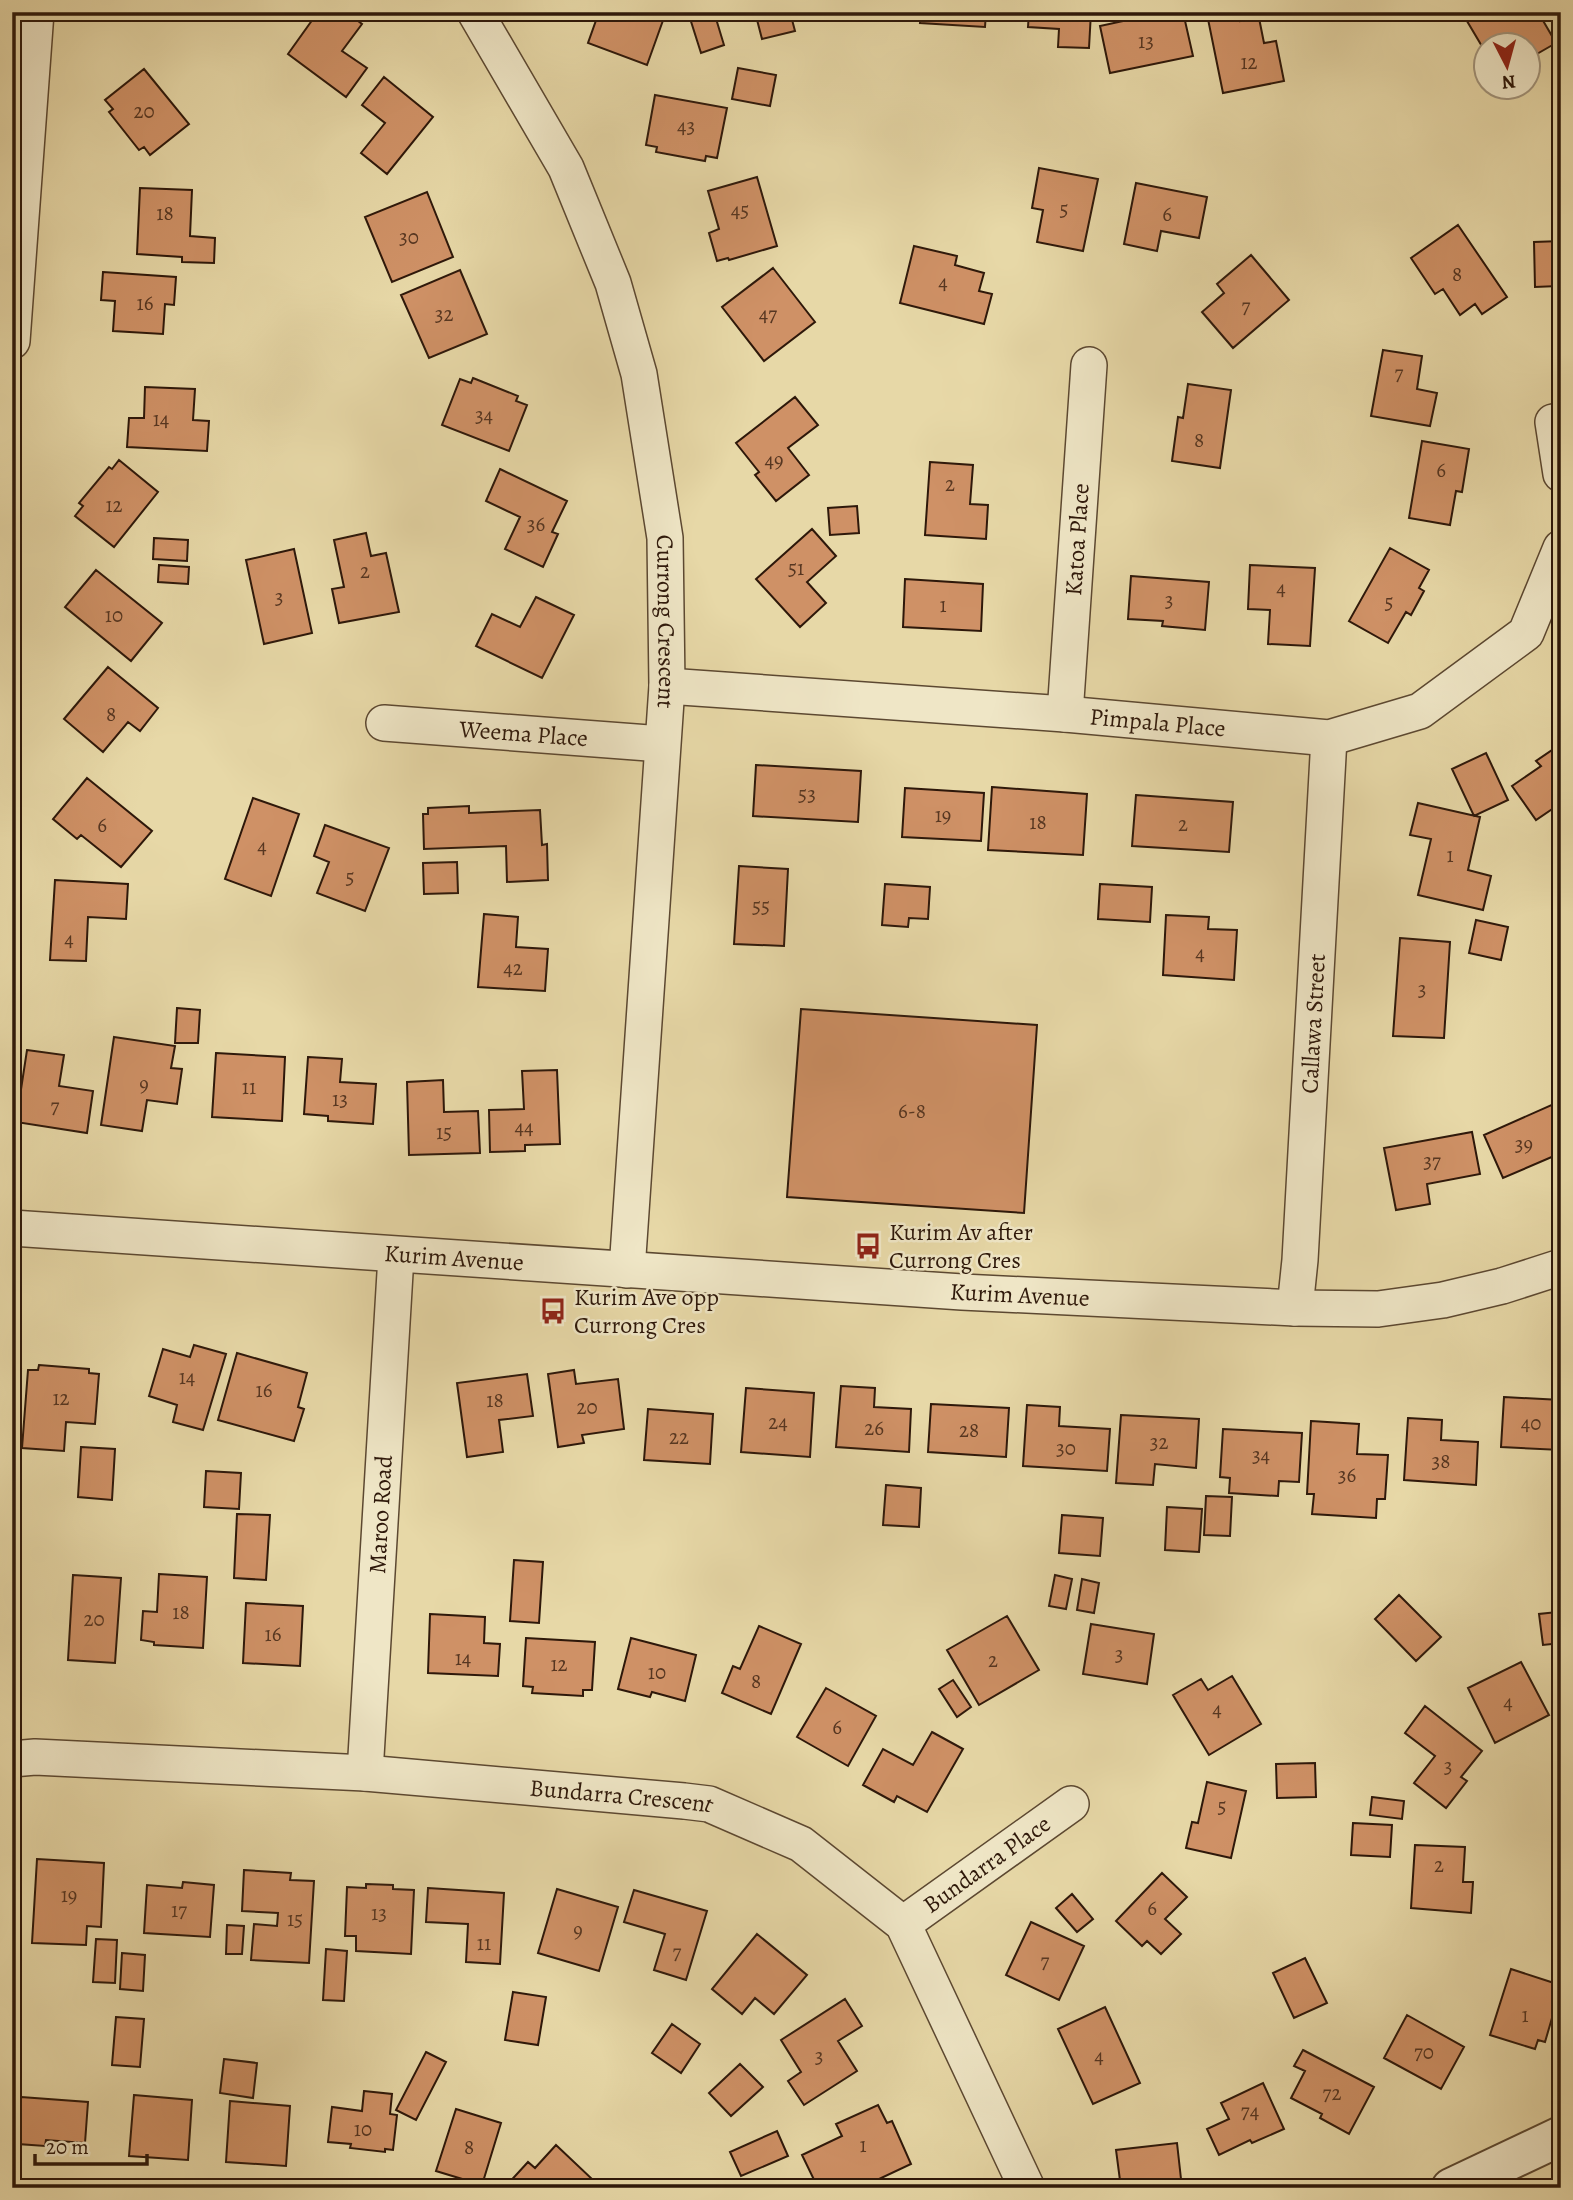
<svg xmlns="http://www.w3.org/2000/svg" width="1573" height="2200" font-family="Alegreya,serif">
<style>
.building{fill:#cf9166;stroke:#2e180a;stroke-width:2}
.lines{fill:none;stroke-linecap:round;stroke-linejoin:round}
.minor-casing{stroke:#5c4831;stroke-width:38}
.tertiary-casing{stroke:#5c4831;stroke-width:42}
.minor{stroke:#efe6c6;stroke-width:35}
.tertiary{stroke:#efe6c6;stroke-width:38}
.labels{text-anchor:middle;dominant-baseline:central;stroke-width:5;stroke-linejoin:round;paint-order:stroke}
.number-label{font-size:21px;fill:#563621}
.street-label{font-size:24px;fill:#2e180a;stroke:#efe6c6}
.poi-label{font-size:24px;fill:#2e180a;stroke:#efe6c6;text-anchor:start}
</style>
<rect width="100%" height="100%" fill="#e7d8a7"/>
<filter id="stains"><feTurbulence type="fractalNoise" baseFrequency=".00286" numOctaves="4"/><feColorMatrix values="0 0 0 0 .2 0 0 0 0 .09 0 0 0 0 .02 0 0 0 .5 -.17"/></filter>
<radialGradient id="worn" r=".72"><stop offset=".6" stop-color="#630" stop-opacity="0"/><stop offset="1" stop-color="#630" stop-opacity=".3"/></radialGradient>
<path class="building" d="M255,12H272L265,20Z
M318,12H346L362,24L342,51L367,68L346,97L288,54Z
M599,12H666L647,65L588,43Z
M688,12H714L724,45L701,53Z
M755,12H790L795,31L762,39Z
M838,12H903V17Z
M921,12H986L985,27L920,23Z
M1029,12H1091L1089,48L1058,47L1059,29L1028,27Z
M1151,12H1183L1193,56L1110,73L1100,26L1151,15Z
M1310,12H1339L1338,16Z
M1470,12H1538L1556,43L1528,59V46H1486V53L1464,16Z
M1239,13L1240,21L1259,18L1264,43L1276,41L1284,81L1223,93L1208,19Z
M738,68L776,75L770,106L732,99Z
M144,69L189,124L150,155L144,147L139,150L109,112L113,109L105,100Z
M384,77L433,117L387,174L361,153L385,123L362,105Z
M655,95L727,108L717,158L706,156L705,161L656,152L657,147L646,145Z
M1039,168L1098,179L1083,251L1037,242L1043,210L1032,208Z
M757,177L777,246L729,260L728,258L717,261L709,233L719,229L708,191Z
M1136,183L1207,197L1199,238L1161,231L1157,251L1124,244Z
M140,188L192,190L190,236L215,238L214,263L182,262V257L137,254Z
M427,192L453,257L392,282L365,217Z
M1458,225L1507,297L1482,314L1475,304L1460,315L1443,289L1435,294L1411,258Z
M1561,241V294H1559L1558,286L1535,287L1534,242Z
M914,246L957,256L955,265L984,273L979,291L992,294L984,324L900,303Z
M1251,255L1289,300L1233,348L1202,312L1224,293L1217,284Z
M773,268L815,322L764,361L722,307Z
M460,270L487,334L429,358L401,295Z
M103,272L176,277L174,305L165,304L163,334L113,331L115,301L101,300Z
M1383,350L1422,356L1417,389L1437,393L1430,426L1371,416Z
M473,378L518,396L516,401L527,405L509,451L442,425L460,379L471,383Z
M1188,384L1231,390L1220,468L1172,461L1178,417L1183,418Z
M145,387L195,389L193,420L209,421L207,451L127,447L129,418H144Z
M795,397L818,425L788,448L809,475L776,501L755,475L759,472L736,443Z
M1422,441L1469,449L1462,492L1456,491L1450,525L1409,518Z
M119,460L158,492L114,547L75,516L83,506L79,503L109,467L112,469Z
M930,462L973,465L970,504L988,505L986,539L925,535Z
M500,469L567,501L552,532L558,534L543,567L505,549L520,517L486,501Z
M857,506L859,533L830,535L828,508Z
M812,529L836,556L807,582L826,603L800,627L756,579Z
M366,533L371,556L386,553L399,612L339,623L332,589L344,587L334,540Z
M154,538L188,540L187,561L153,559Z
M1390,548L1429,570L1419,588L1424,591L1411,615L1406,612L1388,643L1349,621Z
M294,549L312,633L264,644L246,560Z
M159,565L189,567L188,584L158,582Z
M1250,565L1315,568L1310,646L1268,644L1270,610L1248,609Z
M96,570L162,623L131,661L65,607Z
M1131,576L1209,582L1205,630L1162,626L1163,621L1128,619Z
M905,579L983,584L981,631L903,627Z
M536,597L574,615L542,678L476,646L492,614L520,627Z
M108,667L158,708L140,731L128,722L103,752L64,719Z
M1561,744V803L1536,820L1512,786L1541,766L1536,761Z
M1486,753L1508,800L1474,816L1452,769Z
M756,765L861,771L858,822L753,816Z
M87,778L152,831L121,867L81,835L77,839L53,819Z
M992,787L1087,794L1083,855L988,850Z
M905,788L984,793L981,841L902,837Z
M1136,795L1233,802L1229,852L1132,846Z
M253,798L299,814L271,896L225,879Z
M1418,803L1480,817L1468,870L1491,876L1483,910L1418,895L1431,839L1410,835Z
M469,806V813L540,810L542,845L547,844L548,880L507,882L506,846L424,849L423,814H428V808Z
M325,825L389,848L365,911L317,893L329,862L314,856Z
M457,862L458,893L424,894L423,863Z
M739,866L788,869L784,946L734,944Z
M55,880L128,884L126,919L88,917L86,961L50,960Z
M885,884L930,887L928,919L909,918L908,927L882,925Z
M1100,884L1152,887L1150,922L1098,919Z
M484,914L518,917L516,947L548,949L545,991L478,987Z
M1166,915L1209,917L1208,929L1237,930L1234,980L1163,975Z
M1476,920L1508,927L1501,960L1469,953Z
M1400,938L1450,942L1444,1038L1393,1036Z
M177,1008L200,1010L198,1043H175Z
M801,1009L1037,1025L1024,1213L787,1197Z
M114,1037L175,1046L171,1068L182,1069L177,1104L147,1100L142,1131L101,1125Z
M27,1050L64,1055L59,1086L93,1091L87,1133L16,1122Z
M216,1053L285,1057L282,1121L212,1117Z
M308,1057L342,1059L340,1082L376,1084L373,1124L328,1121V1116L304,1114Z
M557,1070L560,1144L525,1145V1151L490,1152L489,1110L524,1109L522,1071Z
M443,1080L444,1112L478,1111L480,1153L409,1155L407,1082Z
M1556,1103L1561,1114V1153L1503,1178L1484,1135Z
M1472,1132L1480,1174L1427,1184L1430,1204L1396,1210L1384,1148Z
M194,1345L226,1354L203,1430L173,1422L177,1405L149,1396L163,1349L190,1357Z
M237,1353L307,1373L298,1407L304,1409L294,1441L218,1420Z
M12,1354H17L16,1369H21L16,1445L12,1444Z
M39,1365L89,1369V1373L99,1374L95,1424L66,1422L64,1451L22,1448L28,1370H38Z
M574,1370L576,1384L618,1379L624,1429L582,1435L584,1443L558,1447L548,1374Z
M527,1374L533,1416L499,1420L503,1452L467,1457L457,1383Z
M841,1386L875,1388L874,1407L911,1409L909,1452L836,1447Z
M746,1388L814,1393L810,1457L741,1452Z
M1504,1397L1561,1400V1450L1501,1447Z
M931,1404L1009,1408L1006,1457L928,1452Z
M1027,1405L1060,1407L1059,1426L1110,1429L1107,1471L1023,1466Z
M648,1409L713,1414L710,1464L644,1460Z
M1121,1415L1199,1419L1196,1468L1155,1464L1153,1485L1116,1483Z
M1408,1418L1442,1420L1441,1440L1478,1442L1476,1485L1404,1480Z
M1311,1421L1359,1424L1357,1454L1388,1455L1385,1499H1377L1376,1518L1312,1514L1314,1494H1307Z
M1223,1429L1302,1433L1299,1482L1279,1481L1278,1496L1229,1493L1230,1478L1220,1477Z
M81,1447L115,1449L112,1500L78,1497Z
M206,1471L241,1473L239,1509L204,1507Z
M886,1485L921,1488L919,1527L883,1525Z
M1206,1496L1232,1497L1230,1536L1204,1535Z
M1167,1507L1202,1509L1199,1552L1165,1550Z
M237,1514L270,1515L266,1580L234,1578Z
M1062,1515L1103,1518L1100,1556L1059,1553Z
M514,1560L543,1562L539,1623L510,1621Z
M159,1574L207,1577L203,1648L154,1645V1642L141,1640L143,1611L157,1612Z
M12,1575H16L13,1642H12Z
M73,1575L121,1578L115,1663L68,1660Z
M1055,1575L1072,1579L1066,1609L1049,1606Z
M1082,1579L1099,1583L1094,1613L1077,1610Z
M1399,1595L1441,1637L1416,1661L1375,1619Z
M246,1603L303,1606L300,1666L243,1663Z
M1557,1612L1561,1643L1543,1645L1539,1614Z
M430,1614L485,1617L484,1643L500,1644L498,1676L428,1673Z
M1007,1616L1039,1670L979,1705L947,1650Z
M1091,1624L1154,1634L1147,1684L1083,1674Z
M759,1626L801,1644L771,1714L722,1693L733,1666L740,1669Z
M526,1638L595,1642L592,1690H583V1696L532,1693L533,1687L523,1686Z
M631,1638L696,1655L685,1701L652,1692L650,1697L618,1689Z
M1521,1662L1549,1715L1495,1743L1468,1688Z
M1232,1676L1261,1724L1209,1755L1173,1695L1201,1679L1208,1690Z
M953,1680L971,1707L957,1717L939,1689Z
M826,1688L876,1716L848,1766L797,1737Z
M1425,1706L1482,1751L1461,1777L1467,1781L1446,1808L1414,1783L1435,1756L1405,1733Z
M932,1732L963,1749L927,1812L897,1796L894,1802L863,1785L883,1749L913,1765Z
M1315,1763L1316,1797L1277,1798L1276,1764Z
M1207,1782L1246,1791L1231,1858L1186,1848L1192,1822L1198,1823Z
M1372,1797L1404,1801L1402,1819L1370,1815Z
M1353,1823L1392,1825L1390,1857L1351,1855Z
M1415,1845L1465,1847L1463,1882H1473L1471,1913L1411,1908Z
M37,1859L104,1863L101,1927L87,1926L86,1945L32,1943Z
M244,1870L291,1873L290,1880L314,1881L309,1963L251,1960L254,1924L277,1926L278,1913L242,1911Z
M1162,1873L1187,1897L1165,1919L1181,1934L1161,1954L1147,1941L1142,1946L1116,1921Z
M183,1882L214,1885L210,1937L144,1933L147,1885L182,1888Z
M366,1884L393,1885V1889L414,1890L411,1954L356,1951V1936H345L347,1887L366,1888Z
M428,1888L504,1893L500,1964L466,1962L468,1924L426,1922Z
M557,1889L618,1907L599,1971L538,1953Z
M634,1890L707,1911L686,1980L654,1970L665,1934L624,1922Z
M1072,1894L1093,1919L1077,1932L1056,1908Z
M1031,1922L1084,1946L1059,2000L1006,1975Z
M227,1925L244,1926L242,1954H226Z
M757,1934L807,1975L774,2014L755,1998L742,2014L712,1989Z
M96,1939L117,1940L115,1983L93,1982Z
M326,1949L347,1951L344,2001L323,2000Z
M122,1953L145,1955L143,1991L120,1989Z
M1305,1958L1327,2003L1294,2018L1273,1973Z
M1511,1969L1557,1984L1554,1993L1559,1994L1545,2042L1538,2040L1535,2049L1490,2035Z
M513,1992L546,1997L538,2045L505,2040Z
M845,1999L862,2026L838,2041L857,2071L804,2105L788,2081L801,2072L781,2040Z
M1105,2007L1140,2083L1093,2104L1058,2029Z
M1407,2015L1464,2047L1441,2089L1384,2058Z
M116,2017L144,2019L140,2067L112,2065Z
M672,2024L700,2044L681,2073L652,2053Z
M1303,2050L1374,2087L1349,2134L1320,2118L1322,2114L1291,2098L1305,2071L1294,2066Z
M426,2052L446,2062L416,2120L396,2110Z
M224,2059L257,2063L253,2098L220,2093Z
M740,2064L763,2087L731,2116L709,2093Z
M1263,2083L1284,2129L1252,2143L1250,2140L1219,2155L1207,2129L1229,2119L1221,2103Z
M364,2091L392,2094L390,2114L397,2115L393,2150L385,2149V2152L350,2148L351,2144L328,2142L332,2107L362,2111Z
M134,2095L192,2100L188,2160L129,2156Z
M21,2097L88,2102L85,2143L46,2140L45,2146L18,2144Z
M230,2101L290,2106L286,2166L226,2162Z
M878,2105L887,2123L892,2121L911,2164L860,2188H818L802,2155L842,2136L836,2124Z
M456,2109L501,2123L482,2185L436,2171Z
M777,2131L788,2156L741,2176L730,2152Z
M1177,2143L1182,2188H1121L1116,2150Z
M556,2145L592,2179L584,2188H508L506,2186L528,2162L535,2168Z"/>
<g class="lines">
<g class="minor-casing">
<g id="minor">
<path id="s1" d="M475,12L566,168L613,283L639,374L665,538L667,686L627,1270"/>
<path d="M12,341L36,12"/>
<path d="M1553,422L1561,474"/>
<path id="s2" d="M667,686L1065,714L1329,738L1420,711L1526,633L1561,548"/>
<path id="s3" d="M1065,714L1089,365"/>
<path id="s4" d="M384,723L662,744"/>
<path id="s5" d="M12,1228L962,1292L1295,1308L1378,1309L1443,1300L1502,1286L1561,1267"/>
<path id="s6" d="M1295,1308L1300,1260L1329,738"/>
<path id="s7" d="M12,1759L35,1757L365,1773L684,1801L709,1804L801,1844L903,1924L1027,2188"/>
<path id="s8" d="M365,1773L396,1256"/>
<path id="s9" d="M903,1924L1071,1804"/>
</g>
</g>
<g class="tertiary-casing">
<path id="tertiary" d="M1451,2188L1561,2136"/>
</g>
<use href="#minor" class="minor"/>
<use href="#tertiary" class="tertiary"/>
</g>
<defs>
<g id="bus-bare" transform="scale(2.1)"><path d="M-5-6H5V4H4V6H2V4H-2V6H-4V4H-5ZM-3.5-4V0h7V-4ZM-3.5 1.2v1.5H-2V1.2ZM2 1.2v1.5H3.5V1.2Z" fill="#8f2418" stroke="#efe6c6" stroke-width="2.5" paint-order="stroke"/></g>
</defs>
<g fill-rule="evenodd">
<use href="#bus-bare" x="868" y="1246"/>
<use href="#bus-bare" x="553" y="1311"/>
</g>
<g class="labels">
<g class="number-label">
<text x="1146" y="41">13</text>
<text x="1249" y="62">12</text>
<text x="144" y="111">20</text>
<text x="686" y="126">43</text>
<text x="1064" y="209">5</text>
<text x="740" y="210">45</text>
<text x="165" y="213">18</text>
<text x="1167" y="214">6</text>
<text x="409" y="237">30</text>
<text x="1457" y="274">8</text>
<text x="943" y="282">4</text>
<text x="145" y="303">16</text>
<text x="1246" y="306">7</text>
<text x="444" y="314">32</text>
<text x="768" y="314">47</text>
<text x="1399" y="373">7</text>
<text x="484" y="415">34</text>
<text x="161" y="419">14</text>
<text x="1199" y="440">8</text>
<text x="774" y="460">49</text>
<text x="1441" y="470">6</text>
<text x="950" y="484">2</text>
<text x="114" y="505">12</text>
<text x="536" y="524">36</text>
<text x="796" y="568">51</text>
<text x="365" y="571">2</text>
<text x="1281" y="588">4</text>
<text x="279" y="597">3</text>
<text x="1169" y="600">3</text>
<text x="1389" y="602">5</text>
<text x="943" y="605">1</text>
<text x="114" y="615">10</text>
<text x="111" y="714">8</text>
<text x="807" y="794">53</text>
<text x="943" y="815">19</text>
<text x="1038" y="822">18</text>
<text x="1183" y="824">2</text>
<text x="102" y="825">6</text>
<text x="262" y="846">4</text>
<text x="1450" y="855">1</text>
<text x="350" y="877">5</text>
<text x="761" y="906">55</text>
<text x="69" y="939">4</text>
<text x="1200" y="953">4</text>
<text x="513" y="968">42</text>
<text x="1422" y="989">3</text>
<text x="144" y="1084">9</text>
<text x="249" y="1087">11</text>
<text x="340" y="1099">13</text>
<text x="55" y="1106">7</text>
<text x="912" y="1111">6-8</text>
<text x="524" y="1127">44</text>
<text x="444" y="1132">15</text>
<text x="1524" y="1144">39</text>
<text x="1432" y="1161">37</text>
<text x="187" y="1377">14</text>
<text x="264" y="1390">16</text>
<text x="61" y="1398">12</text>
<text x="495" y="1400">18</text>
<text x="587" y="1407">20</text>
<text x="778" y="1422">24</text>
<text x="1531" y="1423">40</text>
<text x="874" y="1428">26</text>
<text x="969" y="1430">28</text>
<text x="679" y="1437">22</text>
<text x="1159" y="1442">32</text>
<text x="1066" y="1448">30</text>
<text x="1261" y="1455">34</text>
<text x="1441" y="1461">38</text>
<text x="1347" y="1475">36</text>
<text x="181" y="1612">18</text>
<text x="94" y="1619">20</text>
<text x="273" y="1634">16</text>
<text x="1119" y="1654">3</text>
<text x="463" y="1658">14</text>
<text x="993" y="1660">2</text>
<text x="559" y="1664">12</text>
<text x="657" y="1672">10</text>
<text x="756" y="1681">8</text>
<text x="1508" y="1702">4</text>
<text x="1217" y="1709">4</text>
<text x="837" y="1727">6</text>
<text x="1448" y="1766">3</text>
<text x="1222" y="1806">5</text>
<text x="1439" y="1865">2</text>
<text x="69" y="1895">19</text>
<text x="1152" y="1908">6</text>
<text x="179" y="1910">17</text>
<text x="379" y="1913">13</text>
<text x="295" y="1919">15</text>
<text x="578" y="1930">9</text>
<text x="484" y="1943">11</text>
<text x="677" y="1952">7</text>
<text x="1045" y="1961">7</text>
<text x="1525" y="2015">1</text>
<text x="1424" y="2052">70</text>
<text x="819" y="2056">3</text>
<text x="1099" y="2056">4</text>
<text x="1332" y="2093">72</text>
<text x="1250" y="2111">74</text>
<text x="363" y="2129">10</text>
<text x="863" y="2145">1</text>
<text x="469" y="2147">8</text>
</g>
<g class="street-label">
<text stroke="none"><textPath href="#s3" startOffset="175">Katoa Place</textPath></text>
<text stroke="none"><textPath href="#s1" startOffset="649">Currong Crescent</textPath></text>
<text stroke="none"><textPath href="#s2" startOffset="492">Pimpala Place</textPath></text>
<text stroke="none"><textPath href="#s4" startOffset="140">Weema Place</textPath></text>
<text stroke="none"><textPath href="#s6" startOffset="285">Callawa Street</textPath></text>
<text stroke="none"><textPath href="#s5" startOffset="443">Kurim Avenue</textPath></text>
<text stroke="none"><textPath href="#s5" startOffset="1010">Kurim Avenue</textPath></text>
<text stroke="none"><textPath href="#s8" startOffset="259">Maroo Road</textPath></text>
<text stroke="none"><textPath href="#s7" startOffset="611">Bundarra Crescent</textPath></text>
<text stroke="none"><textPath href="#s9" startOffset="103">Bundarra Place</textPath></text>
</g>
<g class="poi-label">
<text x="889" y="1232">Kurim Av after<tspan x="889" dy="28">Currong Cres</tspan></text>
<text x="574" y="1297">Kurim Ave opp<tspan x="574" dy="28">Currong Cres</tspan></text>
</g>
</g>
<rect width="1573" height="2200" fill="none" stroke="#e7d8a7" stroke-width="42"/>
<rect x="14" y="14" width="1545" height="2172" fill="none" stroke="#2e180a" stroke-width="3.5"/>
<rect x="21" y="21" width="1531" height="2158" fill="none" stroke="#2e180a" stroke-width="2"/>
<g transform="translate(1507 66) rotate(174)"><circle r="33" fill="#efe6c6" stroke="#a2947b" stroke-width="2"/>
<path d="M0-5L12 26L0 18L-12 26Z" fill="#8f2418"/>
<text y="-10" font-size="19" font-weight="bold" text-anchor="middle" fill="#2e180a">N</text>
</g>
<path d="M35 2154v10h112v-10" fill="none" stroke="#2e180a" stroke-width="3.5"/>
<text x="46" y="2154" font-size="21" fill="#2e180a" stroke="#efe6c6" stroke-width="5" paint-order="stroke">20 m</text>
<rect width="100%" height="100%" filter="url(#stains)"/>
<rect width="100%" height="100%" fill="url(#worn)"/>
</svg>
